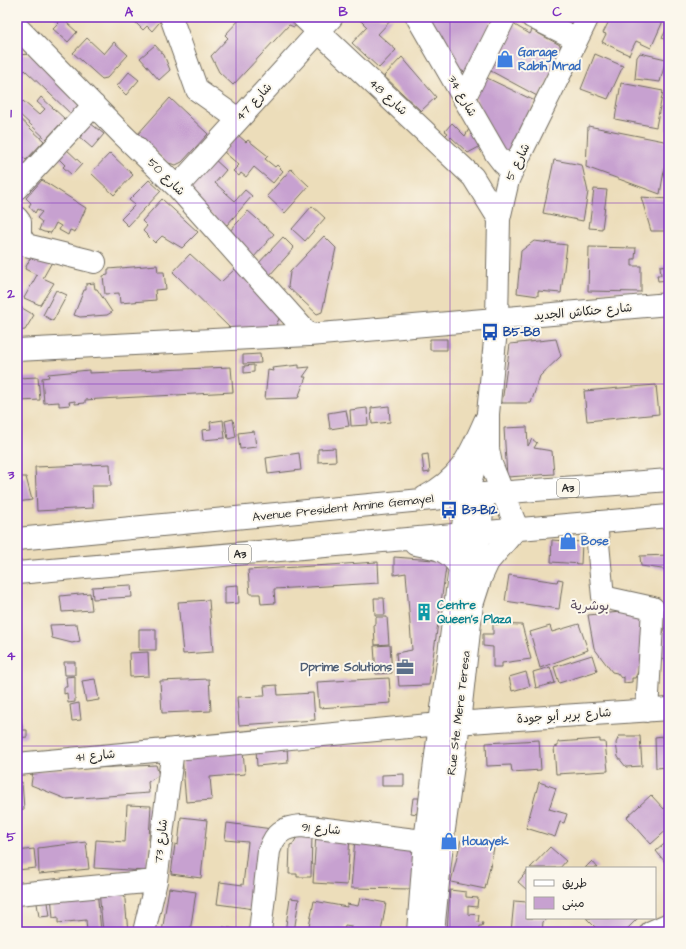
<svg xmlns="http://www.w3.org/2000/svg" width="686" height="949" font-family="'Architects Daughter','Playpen Sans Arabic',sans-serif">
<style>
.building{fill:#c7a1d0}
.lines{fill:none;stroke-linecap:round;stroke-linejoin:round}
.minor-casing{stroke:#6f695d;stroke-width:24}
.highway-casing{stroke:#6f695d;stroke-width:24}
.minor{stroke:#fff;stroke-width:22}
.highway{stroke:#fff;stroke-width:22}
.grid{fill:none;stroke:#7b2cbf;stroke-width:1;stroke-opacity:0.55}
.labels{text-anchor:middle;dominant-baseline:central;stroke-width:4;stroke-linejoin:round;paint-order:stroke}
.shield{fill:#fbf7ec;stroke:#696865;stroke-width:1}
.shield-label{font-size:11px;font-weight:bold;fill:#2b2b2b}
.shop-label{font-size:12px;font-weight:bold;fill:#366cbe;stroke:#fbf7ec;text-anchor:start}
.street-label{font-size:12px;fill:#2b2b2b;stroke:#fbf7ec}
.transit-label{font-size:12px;font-weight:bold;fill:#164399;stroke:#fbf7ec;text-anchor:start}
.culture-label{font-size:12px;font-weight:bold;fill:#0d838f;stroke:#fbf7ec;text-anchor:start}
.service-label{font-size:12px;font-weight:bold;fill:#4e5e75;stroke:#fbf7ec;text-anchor:end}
.quarter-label{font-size:14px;fill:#625465;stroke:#fbf7ec}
.neatline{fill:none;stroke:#7b2cbf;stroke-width:1.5}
.grid-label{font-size:13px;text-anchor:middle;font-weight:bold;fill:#7b2cbf}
</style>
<rect width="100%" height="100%" fill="#fbf7ec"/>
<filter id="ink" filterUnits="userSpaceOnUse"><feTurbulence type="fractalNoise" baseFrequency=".025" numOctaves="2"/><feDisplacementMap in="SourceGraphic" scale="8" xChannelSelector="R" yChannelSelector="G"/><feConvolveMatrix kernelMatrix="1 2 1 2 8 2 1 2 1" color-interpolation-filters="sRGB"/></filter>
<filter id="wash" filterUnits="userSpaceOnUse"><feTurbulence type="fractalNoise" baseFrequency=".012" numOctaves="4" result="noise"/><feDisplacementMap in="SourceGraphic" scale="16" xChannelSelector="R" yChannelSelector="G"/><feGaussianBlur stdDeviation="0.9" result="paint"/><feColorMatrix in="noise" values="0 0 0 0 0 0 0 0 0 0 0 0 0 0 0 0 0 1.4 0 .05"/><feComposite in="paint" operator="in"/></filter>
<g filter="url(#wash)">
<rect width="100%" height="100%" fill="#ecddba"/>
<g id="blocks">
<path class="building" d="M55,17H72L67,23L77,32L68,42L53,29L59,23L55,19Z
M130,17H164L152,31L147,26L143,30Z
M242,17H295L297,25L294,27L289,25L233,85L219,72L211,56L228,38L225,35Z
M359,17L393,18L378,34L396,50L379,68L352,43L367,27L358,18Z
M426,17H493L467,73L458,69Z
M611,17H662L663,21L651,48L636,41L629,55L602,42L606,34L603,33Z
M513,24L530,34L532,30L560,45L562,53L539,97L489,70Z
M669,24V41L662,38Z
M87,38L104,54L114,42L128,55L107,78L102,79L73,53Z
M155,45L164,55L170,70L159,80L140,58Z
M640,53L666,59L660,82L635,79L637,57Z
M31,54L81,106L72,115L25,70L17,79V55Z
M595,54L623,66L608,99L581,89Z
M402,57L436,97L421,111L384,76Z
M129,72L139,80L126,95L117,86Z
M485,77L535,101L509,155L504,159L475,97Z
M621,83L663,91L656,127L615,119Z
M41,97L65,119L46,139L17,112V107L23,101L39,115L45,109L37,102Z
M170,98L208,134L182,162L176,165L168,163L137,135Z
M667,105H669V130H666Z
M17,116L44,141L26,160L17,151Z
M90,123L104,134L92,148L77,135Z
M452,123L465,136L469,129L479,147L468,153L451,137L449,140L445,136L448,133L445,131Z
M588,126L669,142L660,194L586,167Z
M238,135L246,142L248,140L268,156L265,159L275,167L277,165L283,171L273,183L254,167L246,177L241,173L239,176L233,171L239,165L224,152Z
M64,147L82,164L72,175L63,167L65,165L56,156Z
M110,153L133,175L114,195L91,173Z
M213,158L226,170L215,183L235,201L245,190L252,196L227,225L220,223L191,194L190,183Z
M554,160L582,165L588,192L583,221L543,213Z
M291,169L309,186L285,213L267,196Z
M42,180L86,208L75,232L70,230L68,235L59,230L61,226L56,223L51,233L44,232L39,230L42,222L37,218L42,212L37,209L35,213L29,206L31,203L26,198Z
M149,180L161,191L128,226L121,219L135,205L129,200Z
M594,189L607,190L602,229L589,228Z
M641,197L669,199V228H667L666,231H651Z
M162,199L198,232L182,248L162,236L155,243L143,231L147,226L142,221Z
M312,206L325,218L305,241L292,229Z
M248,211L274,234L254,257L228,233Z
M324,236L336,248L322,312L317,314L288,287L290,272Z
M283,237L294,248L269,276L257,265Z
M534,241L567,245L561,293L538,291V296L517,293L521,251Z
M589,247L636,248L635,259H632V266H641V292L588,291Z
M33,252L52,262L43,278L54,283L40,305L24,298L37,275L25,269Z
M190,254L221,282L235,269L275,306L279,319L275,327L234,332L173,272Z
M157,265L158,272H164L166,289L155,290L156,300L120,303L119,293L105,294L103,276L108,275V269Z
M669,265V280L658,281L657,275H661L660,266Z
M94,283L95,289H97L112,312L107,315L80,317L74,315L84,290H86V284Z
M56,290L67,295L53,321L43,315Z
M17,305L34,315L25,330L17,331Z
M430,339H447V350H430Z
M556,339L561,356L540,376L531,403H502L510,344Z
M260,354L261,363L243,364V355Z
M254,365V372L244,373V366Z
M299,365V368L310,367L303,377H306L298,398L265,399L268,370L273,371L272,368Z
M231,367L233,392L100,399L85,400V403L75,404V401L69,402L70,405L59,406V402L44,403L42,378L49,377L48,374L89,370V373Z
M38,377L40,400L20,401L18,378Z
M656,385L659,414L587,421L584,391Z
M389,406L390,422L372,424L371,408Z
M367,408L368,425L351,426L350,410Z
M346,410L349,426L330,429L328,413Z
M233,419L236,437L228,439L225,421Z
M223,420L225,438L203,440L202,430L211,429L210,422Z
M527,427L528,446L532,439L537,443L534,448L552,451L554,474L507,477L504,428Z
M254,431L256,447L240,449L238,433Z
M335,448L336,461L318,462V449Z
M299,453L301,470L268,474L266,458Z
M428,454L430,472L424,473L422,455Z
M110,464L111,486H92L93,508L37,511L35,467Z
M17,477H26L32,500L17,502Z
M552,540L582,542L581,564L551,562Z
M669,555V570L641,566L640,556Z
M394,557L447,561L429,685L399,686L396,653L412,650L406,573L394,575Z
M378,562L379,583L274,589L275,603L261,604L260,594H250L248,570Z
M509,575L557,582L558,579L563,580L559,609L505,601Z
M131,585L132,597L93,599L92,587Z
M238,585L239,603L225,604V586Z
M90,593L92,610L62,612L60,596Z
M374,598H384L385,615H375Z
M209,600L213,652L183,654L178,602Z
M643,610L646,656L635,678H632V682L624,683V677L621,678L617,673L612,672L594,648L588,615Z
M376,617H387L389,644L375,645L374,625L376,624Z
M669,617V661L655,656Z
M77,624L80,641L72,643L52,638L50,625Z
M493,624L522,625L531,659L502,663V667H493V647L483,646V634H493Z
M579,624L588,650L540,668L530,632L550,626L552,632Z
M139,629H156V650H139Z
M390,645L392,673L376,674L374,646Z
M17,651H18L19,664H17Z
M148,652L149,676L130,677L129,653Z
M592,655L597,671L559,683L554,667Z
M64,662H75V675H65Z
M550,667L555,683L536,688L533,672Z
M526,672L530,686L512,691L509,677Z
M75,676V702L68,703L67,693L64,694V687H67L66,677Z
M389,678L391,703L319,708L317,682Z
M95,679L99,700L86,702L82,681Z
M209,679L211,711L162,713L160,681Z
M277,685L278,695L313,693L315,720L239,725L237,697L265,696L264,686Z
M79,703L81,720L72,721L70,705Z
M21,717L22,729H17V718Z
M17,730H27V737L17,738Z
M619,736H640L642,766L626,767L618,757L616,743Z
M663,736V740L669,739V767L656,768L655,737Z
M600,739V742H605L608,771L556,774L554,747L558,746V742Z
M539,740L541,770L512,772L511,765L487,766L486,743Z
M287,747L288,763L257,766L256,749Z
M243,752L245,774L210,777L212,800L186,802L182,757Z
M156,765L159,775L148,782L149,793L66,799L31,785L33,771Z
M404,774V786H382V775Z
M22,782L24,809L17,810V783Z
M539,782L556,788L549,809L567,814L564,823L560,822L555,837L526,828Z
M651,795L664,809L666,807L669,811V828L651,844L627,817Z
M413,798H419L417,814L411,813Z
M127,805L151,806L147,871L94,868L96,840L125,842Z
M181,817L207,820L201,878L171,874L175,844L178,845Z
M227,823L272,829L262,910L217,904L220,882L243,885L248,842L225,840Z
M316,834L350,836L347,885L313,883Z
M298,835H312L311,877H297V874H289L290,845L293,844Z
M355,838L419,845L412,889L351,888Z
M461,840L494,848L485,889L451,882Z
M669,840V867L656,851Z
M86,842L89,869L39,874L38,848Z
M550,847L566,861L560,868H530Z
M34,849L36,868L17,870V851Z
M592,861L598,868H585Z
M527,871V890L518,882Z
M169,888L196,892L190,932H162Z
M124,889L128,932H103L99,891Z
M97,890L101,932H87L86,920L58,923V917L53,918L51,895Z
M450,890L466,892V897L478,898L477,907L468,906V914L479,915L478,922L483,923L482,926H479L478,932L447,931Z
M47,895L50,916L39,917L36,896Z
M290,898L299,899L294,932H285Z
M360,898L386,903L381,932L350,931L351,926L345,925L344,932H308L314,901L347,907V904L358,906Z
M514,901L527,902V918H547L543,922L542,932H511Z
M586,918H638L624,932H600Z
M223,927L247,931V932H222Z
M194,930L205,931V932H194Z"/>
</g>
</g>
<g filter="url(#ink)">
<use href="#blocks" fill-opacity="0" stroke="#6f695d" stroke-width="1"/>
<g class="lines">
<g class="minor-casing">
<path id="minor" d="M171,17L197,90L238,119
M303,17L473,177L499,219
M417,17L496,154L503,163L512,171
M532,17L577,39
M17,27L122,134L177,187L309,335
M464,99L505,17
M177,187L332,17
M17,188L94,105
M17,218L20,222V235L26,245L95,262
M17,350L309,335L669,304
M596,522L603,597L653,608L647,711
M17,764L440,724L669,709
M17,894L156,881
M144,932L156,881L173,749
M260,932L269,851C275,833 283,827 302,826L439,843
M418,932L425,841L460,568L462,534L467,495L488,414L497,319L499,219L508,180L512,171L588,17
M433,932L442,843L459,723L484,494
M651,932L669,924"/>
</g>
<g class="highway-casing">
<path id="highway" d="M488,414V449L491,464L517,528
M425,497C461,478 469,457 485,421
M17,539L484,494L669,480
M415,544C436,548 448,549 460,568
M17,573L669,516
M472,605L481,577L488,562L517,528"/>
</g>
<use href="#minor" class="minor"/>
<use href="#highway" class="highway"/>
</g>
</g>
<path class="grid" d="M236,17V932M450,17V932M17,203H669M17,384H669M17,565H669M17,746H669"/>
<defs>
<g id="shop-bare" transform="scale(1.38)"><path d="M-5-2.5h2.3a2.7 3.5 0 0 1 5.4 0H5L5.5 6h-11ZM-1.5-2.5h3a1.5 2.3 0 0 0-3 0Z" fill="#3f7fe0" stroke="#fbf7ec" stroke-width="2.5" paint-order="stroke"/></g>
<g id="bus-bare" transform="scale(1.38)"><path d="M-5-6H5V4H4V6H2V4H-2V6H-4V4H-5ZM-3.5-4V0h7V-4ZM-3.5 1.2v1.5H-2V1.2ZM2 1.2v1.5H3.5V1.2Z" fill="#1a4fb4" stroke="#fbf7ec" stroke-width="2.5" paint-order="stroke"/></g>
<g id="building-bare" transform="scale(1.38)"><path d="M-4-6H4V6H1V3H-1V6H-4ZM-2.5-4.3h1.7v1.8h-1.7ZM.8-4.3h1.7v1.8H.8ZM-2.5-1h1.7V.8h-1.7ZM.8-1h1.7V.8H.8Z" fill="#0f9aa8" stroke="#fbf7ec" stroke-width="2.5" paint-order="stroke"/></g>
<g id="office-bare" transform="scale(1.38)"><path d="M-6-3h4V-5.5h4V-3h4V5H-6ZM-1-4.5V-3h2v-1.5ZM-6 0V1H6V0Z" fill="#5c6f8a" stroke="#fbf7ec" stroke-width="2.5" paint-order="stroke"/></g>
</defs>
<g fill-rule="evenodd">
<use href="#shop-bare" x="505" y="59"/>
<use href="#bus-bare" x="490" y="332"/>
<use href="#bus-bare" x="449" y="510"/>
<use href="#shop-bare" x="568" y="541"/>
<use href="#building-bare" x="424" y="612"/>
<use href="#office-bare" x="405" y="667"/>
<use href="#shop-bare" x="449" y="841"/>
</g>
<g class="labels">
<g class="shield">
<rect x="557" y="479" width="22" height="18" rx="3"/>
<rect x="229" y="545" width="22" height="18" rx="3"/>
</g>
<g class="shield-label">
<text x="568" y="488">A3</text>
<text x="240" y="554">A3</text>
</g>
<g class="shop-label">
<text x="518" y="52">Garage<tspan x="518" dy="14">Rabih Mrad</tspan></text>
<text x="581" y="541">Bose</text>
<text x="462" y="841">Houayek</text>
</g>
<g class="street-label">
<text transform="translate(462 96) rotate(60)">شارع 34</text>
<text transform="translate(388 97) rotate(43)">شارع 48</text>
<text transform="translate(254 102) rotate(-47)">شارع 47</text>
<text transform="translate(518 162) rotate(-64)">شارع 5</text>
<text transform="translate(166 177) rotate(45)">شارع 50</text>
<text transform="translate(583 312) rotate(-5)">شارع حنكاش الجديد</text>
<text transform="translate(343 508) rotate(-6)">Avenue President Amine Gemayel</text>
<text transform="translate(459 713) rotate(-83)">Rue Ste. Mere Teresa</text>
<text transform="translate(564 716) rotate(-4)">شارع بربر أبو جودة</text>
<text transform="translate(95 756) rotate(-5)">شارع 41</text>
<text transform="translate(321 829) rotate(5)">شارع 91</text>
<text transform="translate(161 841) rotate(-83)">شارع 73</text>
</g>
<g class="transit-label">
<text x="503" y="332">B5-B8</text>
<text x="462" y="510">B3-B12</text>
</g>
<g class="culture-label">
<text x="437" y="605">Centre<tspan x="437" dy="14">Queen's Plaza</tspan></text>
</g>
<g class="service-label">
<text x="392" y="667">Dprime Solutions</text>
</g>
<g class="quarter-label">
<text x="590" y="606">بوشرية</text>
</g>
</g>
<rect width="686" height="949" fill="none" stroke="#fbf7ec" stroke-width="44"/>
<rect x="526" y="867" width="130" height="52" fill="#fbf7ec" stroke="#a8a59f"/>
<rect x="534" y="880" width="20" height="6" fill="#ffffff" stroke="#a8a59f"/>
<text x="562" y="887" font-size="12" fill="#2b2b2b">طريق</text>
<rect x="534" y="897" width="20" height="12" fill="#c7a1d0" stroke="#a8a59f"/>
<text x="562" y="907" font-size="12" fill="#2b2b2b">مبنى</text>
<rect x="22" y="22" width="642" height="905" class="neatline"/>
<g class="grid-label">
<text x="129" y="16">A</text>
<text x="343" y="16">B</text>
<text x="557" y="16">C</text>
<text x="11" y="117">1</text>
<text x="11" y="298">2</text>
<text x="11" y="479">3</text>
<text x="11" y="660">4</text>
<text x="11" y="841">5</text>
</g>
</svg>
